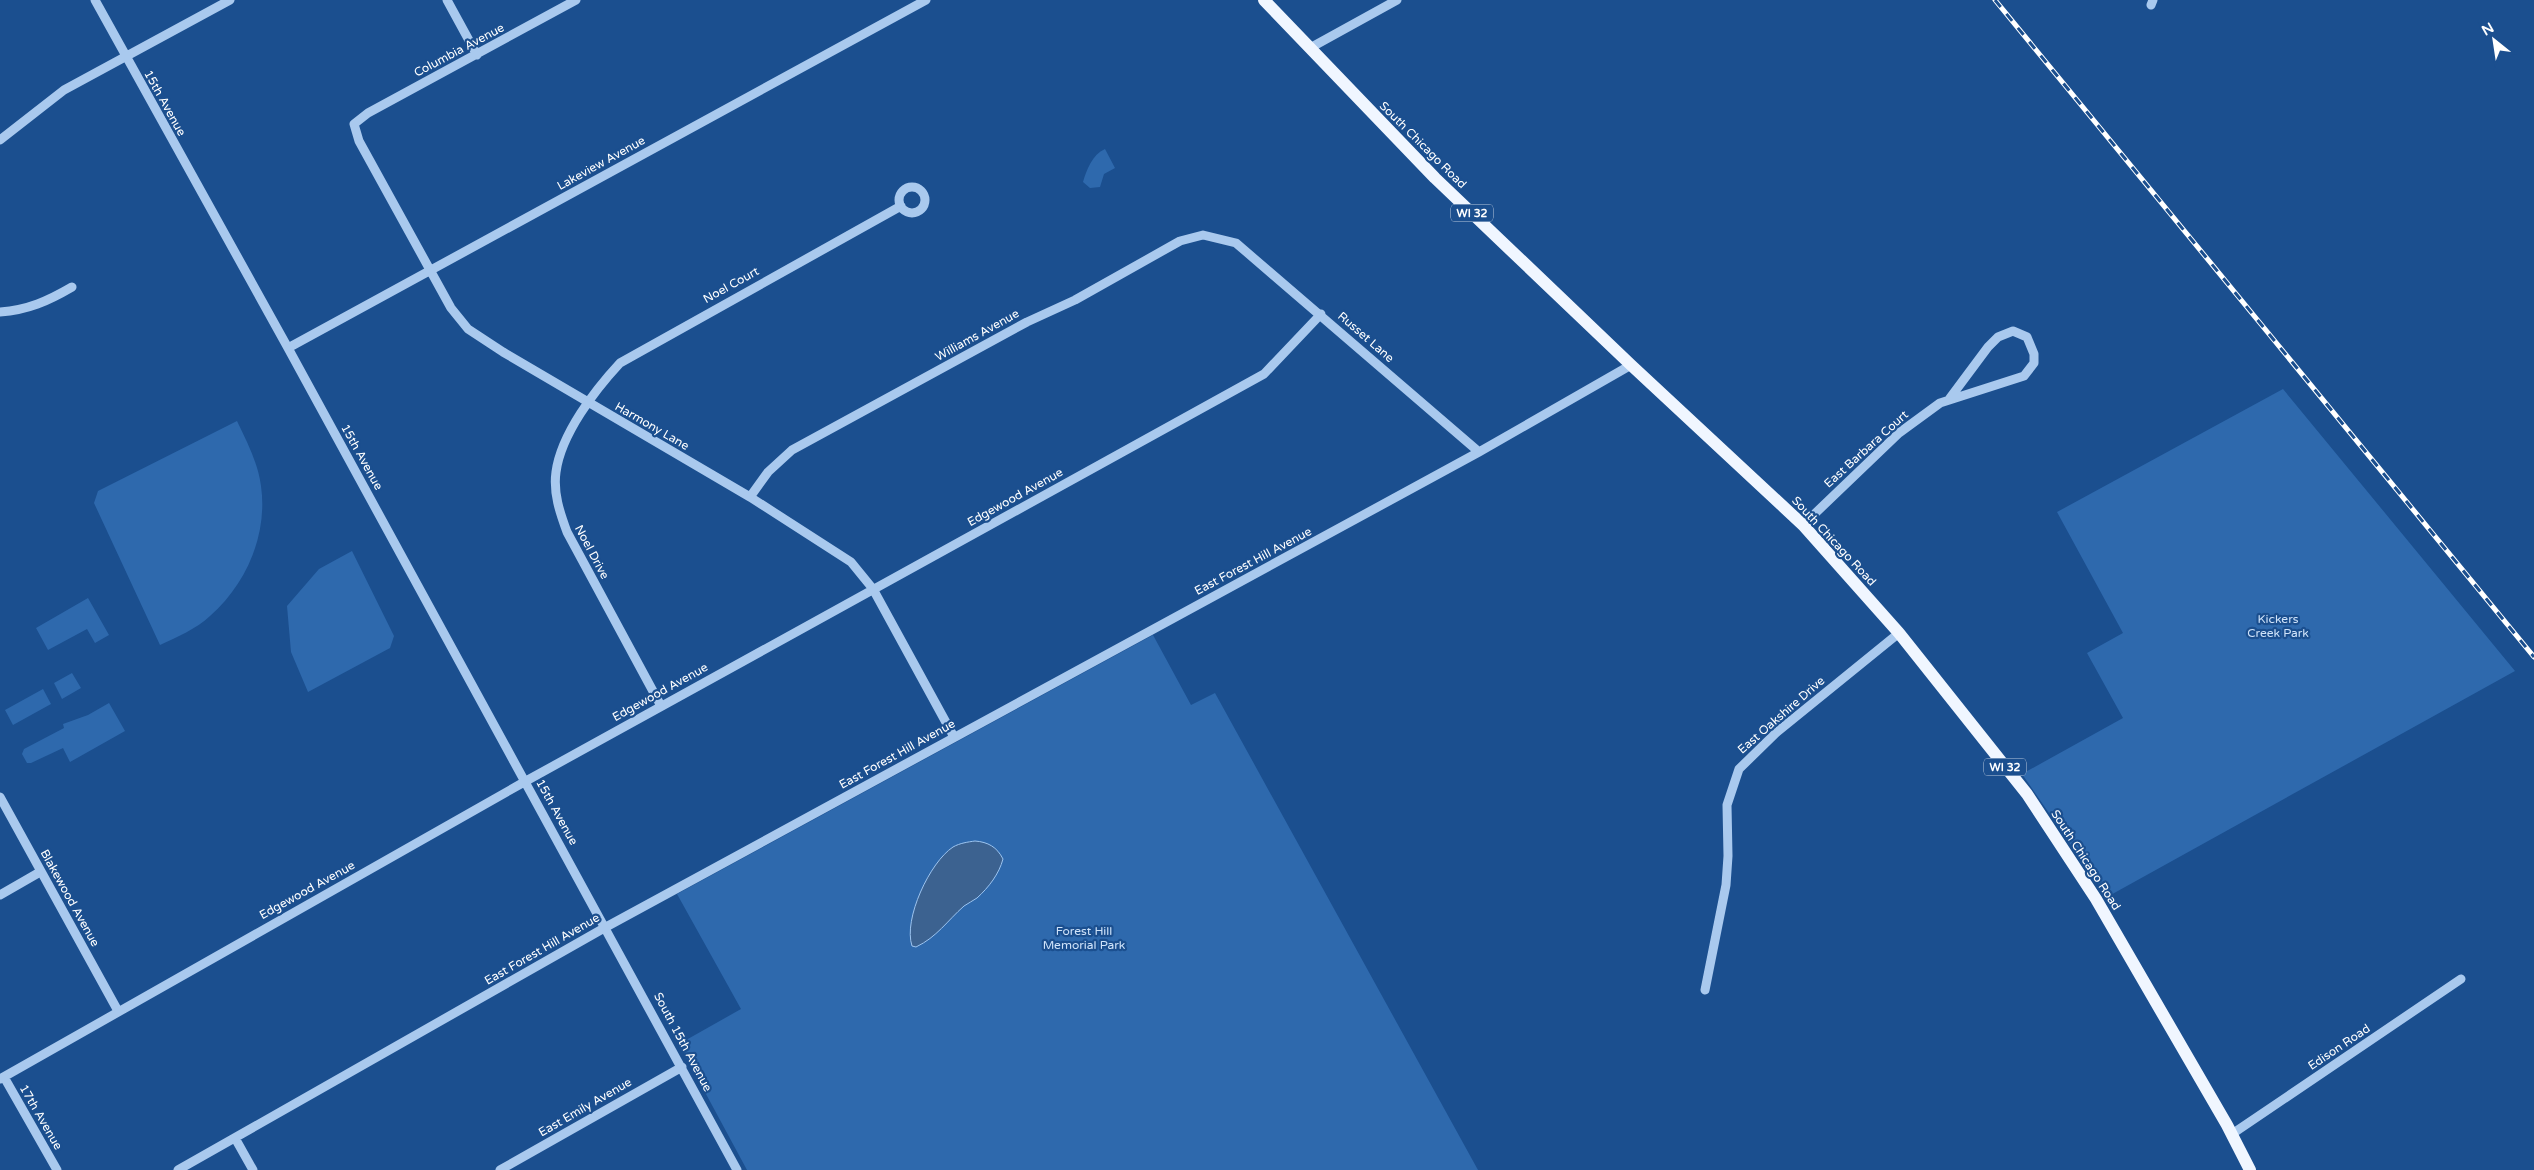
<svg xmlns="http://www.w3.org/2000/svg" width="2534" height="1170" font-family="'Varela Round',sans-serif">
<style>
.green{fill:#2e69ad}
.water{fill:#3c6290;stroke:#9cc4f0}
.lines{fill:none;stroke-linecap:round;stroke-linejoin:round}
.minor{stroke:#a9c9ee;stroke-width:9}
.major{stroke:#f0f6ff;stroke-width:12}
.rail-casing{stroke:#fff;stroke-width:5}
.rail{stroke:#1b4f8f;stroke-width:3;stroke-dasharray:9;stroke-linecap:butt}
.labels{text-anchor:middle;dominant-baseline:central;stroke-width:4.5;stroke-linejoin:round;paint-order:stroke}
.shield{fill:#1b4f8f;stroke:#bbcadd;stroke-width:1}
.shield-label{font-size:11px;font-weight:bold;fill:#fff}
.street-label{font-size:12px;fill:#fff;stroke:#1b4f8f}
.park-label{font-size:12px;fill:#cfe3fa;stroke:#1b4f8f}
</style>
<rect width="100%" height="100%" fill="#1b4f8f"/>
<path class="green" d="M1105,149L1115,168L1104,174L1100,187L1090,188L1083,182C1087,169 1092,155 1105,149Z
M2283,389L2515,671L2107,897L2022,774L2123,718L2087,653L2123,633L2057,512Z
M237,421C247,442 258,463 261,486C268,535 246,584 210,616C196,629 177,637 160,645L94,503L98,491Z
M352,551L394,636L390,648L308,692L291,652L287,606L319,569Z
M88,598L109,635L95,643L87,629L48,650L36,628Z
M1153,635L1191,705L1215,693L1478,1170H747L679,1044L741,1009L677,894Z
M72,673L81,688L62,699L54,683Z
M43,689L51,704L13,725L5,710Z
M109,703L125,731L70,762L63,748L31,763H27L22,754L24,749L64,728L63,724L88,715Z"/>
<path class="water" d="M975,841C988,842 997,847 1003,859C999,874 989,887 977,898C973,901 968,903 964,906C947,921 937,937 916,947L912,946C903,919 930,862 953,847C960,843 968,842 975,841Z"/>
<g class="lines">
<path class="minor" d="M95,0L288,348L737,1170
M447,0L477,55
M576,0L368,113L354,124L359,141L451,308L468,329L503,352L750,497L851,562L873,589L954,737
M2151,5L2153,0
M1310,48L1397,0
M0,140L64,90L230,0
M899 200a13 13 0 1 1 26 0a13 13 0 1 1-26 0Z
M0,312C28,310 48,301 72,287
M288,348L926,0
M750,497L768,472L792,450L1027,322L1075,300L1180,241L1203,235L1236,243L1479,452
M1803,525L1899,433L1940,403L2024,376L2034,363V354L2027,337L2013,331L1998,337L1988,347L1950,398
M661,706L567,532C560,513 553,493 556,472C561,434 595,390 620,363L901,206
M0,797L118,1011
M0,895L40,872
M1705,990L1726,885L1728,856L1727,805L1739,769L1777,732L1899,633
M4,1077L57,1170
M0,1079L526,781L1264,374L1321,314
M2232,1134L2461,979
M235,1138L253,1170
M178,1170L606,927L1479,452L1631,365
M500,1170L682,1067"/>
<path class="major" d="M1264,0L1435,178L1631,365L1803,525L1899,633L2027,794L2096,899L2227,1125L2250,1170"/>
<g class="rail-casing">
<path id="rail" d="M1995,0L2534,657"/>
</g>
<use href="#rail" class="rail"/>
</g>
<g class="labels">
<g class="shield">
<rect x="1451" y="204.5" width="42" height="17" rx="4"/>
<rect x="1984" y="758.5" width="42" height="17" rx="4"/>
</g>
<g class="shield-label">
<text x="1472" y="213">WI 32</text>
<text x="2005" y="767">WI 32</text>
</g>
<g class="street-label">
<text transform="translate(459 50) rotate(-28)">Columbia Avenue</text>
<text transform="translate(165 103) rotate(61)">15th Avenue</text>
<text transform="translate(1423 145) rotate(45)">South Chicago Road</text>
<text transform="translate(601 163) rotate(-29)">Lakeview Avenue</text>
<text transform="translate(731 285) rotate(-29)">Noel Court</text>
<text transform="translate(977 335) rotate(-29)">Williams Avenue</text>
<text transform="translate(1366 337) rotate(41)">Russet Lane</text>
<text transform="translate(652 426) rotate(30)">Harmony Lane</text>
<text transform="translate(1866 449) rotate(-42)">East Barbara Court</text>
<text transform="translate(362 457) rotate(61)">15th Avenue</text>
<text transform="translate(1015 497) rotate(-29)">Edgewood Avenue</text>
<text transform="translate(1834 541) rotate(47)">South Chicago Road</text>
<text transform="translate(592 552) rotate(62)">Noel Drive</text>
<text transform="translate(1253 561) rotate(-28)">East Forest Hill Avenue</text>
<text transform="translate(660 692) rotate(-29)">Edgewood Avenue</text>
<text transform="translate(1781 715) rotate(-41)">East Oakshire Drive</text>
<text transform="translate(897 754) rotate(-29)">East Forest Hill Avenue</text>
<text transform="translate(557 812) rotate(61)">15th Avenue</text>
<text transform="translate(2086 860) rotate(57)">South Chicago Road</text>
<text transform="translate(307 890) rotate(-29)">Edgewood Avenue</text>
<text transform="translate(70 898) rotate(61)">Blakewood Avenue</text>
<text transform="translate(542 949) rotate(-30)">East Forest Hill Avenue</text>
<text transform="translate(683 1042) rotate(62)">South 15th Avenue</text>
<text transform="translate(2339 1047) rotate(-34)">Edison Road</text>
<text transform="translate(585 1107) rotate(-30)">East Emily Avenue</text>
<text transform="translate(41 1117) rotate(60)">17th Avenue</text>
</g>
<g class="park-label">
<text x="2278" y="619">Kickers<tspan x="2278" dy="14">Creek Park</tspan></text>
<text x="1084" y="931">Forest Hill<tspan x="1084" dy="14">Memorial Park</tspan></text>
</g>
</g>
<g transform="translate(2494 40) rotate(330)" stroke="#1b4f8f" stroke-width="4" paint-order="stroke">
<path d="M0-4L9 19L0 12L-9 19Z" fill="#ffffff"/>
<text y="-8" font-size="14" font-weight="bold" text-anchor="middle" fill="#ffffff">N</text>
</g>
</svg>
